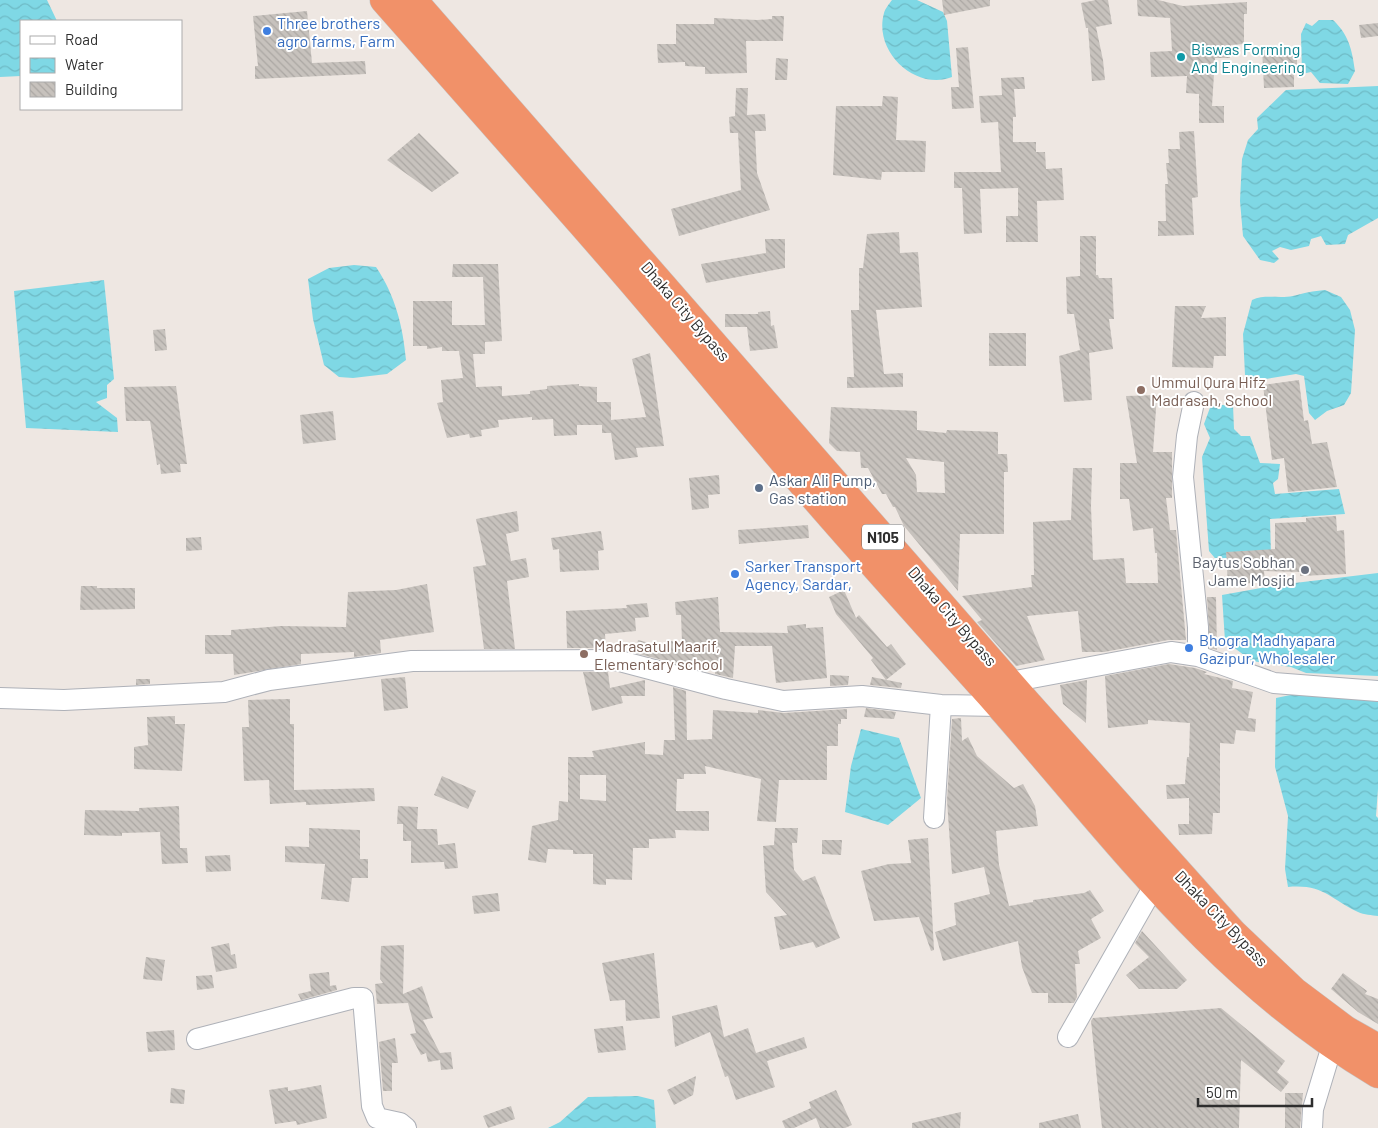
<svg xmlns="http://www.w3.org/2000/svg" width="1378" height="1128" font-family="Barlow,sans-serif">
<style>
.water{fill:url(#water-waves)}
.building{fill:url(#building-back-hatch);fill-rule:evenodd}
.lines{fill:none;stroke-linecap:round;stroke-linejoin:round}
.minor-casing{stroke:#aeb1b8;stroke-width:22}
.highway-casing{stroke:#c4c4c4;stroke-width:29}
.minor{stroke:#fff;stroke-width:20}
.highway{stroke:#f19169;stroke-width:28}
.shop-dot{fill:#3f7fe0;stroke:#fff;stroke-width:2}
.culture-dot{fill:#0f9aa8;stroke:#fff;stroke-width:2}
.education-dot{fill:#8d6e63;stroke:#fff;stroke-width:2}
.service-dot{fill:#5c6f8a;stroke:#fff;stroke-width:2}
.worship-dot{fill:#6b7280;stroke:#fff;stroke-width:2}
.labels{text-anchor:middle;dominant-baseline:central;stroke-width:4;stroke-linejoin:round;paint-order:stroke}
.shield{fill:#fff;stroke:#6d6d6d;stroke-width:1}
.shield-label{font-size:15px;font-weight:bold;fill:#2e2e2e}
.shop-label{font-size:16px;fill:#366cbe;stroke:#fff;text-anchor:start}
.culture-label{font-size:16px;fill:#0d838f;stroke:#fff;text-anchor:start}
.street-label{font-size:16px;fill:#2e2e2e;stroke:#fff}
.education-label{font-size:16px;fill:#785e54;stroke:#fff;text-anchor:start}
.service-label{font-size:16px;fill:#4e5e75;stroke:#fff;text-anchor:start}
.worship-label{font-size:16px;fill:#5b616d;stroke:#fff;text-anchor:end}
</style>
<defs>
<pattern id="water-waves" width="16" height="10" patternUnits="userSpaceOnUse" patternTransform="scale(1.25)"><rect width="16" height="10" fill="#7fd8e5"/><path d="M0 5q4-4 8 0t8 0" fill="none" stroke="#6ebac5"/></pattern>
<pattern id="building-back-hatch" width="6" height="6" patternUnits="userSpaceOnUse" patternTransform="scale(1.25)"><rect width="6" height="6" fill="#c7c2bd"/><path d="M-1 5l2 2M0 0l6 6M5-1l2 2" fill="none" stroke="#aba7a3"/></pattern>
</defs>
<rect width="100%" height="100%" fill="#eee7e2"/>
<path class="water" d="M0,0H47L57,21H21V76L0,77Z
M892,0H917L943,12L947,21L952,77C916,91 873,52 884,13C885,9 889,4 892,0Z
M1319,20H1333C1349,35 1352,50 1355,71L1348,84L1320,83L1311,72L1302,74L1301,34L1306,23L1312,26Z
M1378,86V218L1348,235L1345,244L1326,245L1321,236L1311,239L1309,246L1291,250L1280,247L1272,251L1279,259L1274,263L1260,260L1243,236L1240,201L1242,159L1248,140L1258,129L1257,118L1286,90Z
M354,265L376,267C395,295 403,326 406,360L387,374L353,378L339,377L324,365L313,319L308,279L329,268Z
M104,280L114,379L107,385V398L96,402L117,418L118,432L26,428L14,291Z
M1325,290L1341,297L1350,310L1355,330L1351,393L1344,405L1327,411L1315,420L1309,413L1304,376L1296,374L1253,381L1245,375L1243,334L1252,300C1265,294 1279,299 1293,296C1304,293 1313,291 1325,290Z
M1211,405H1233L1234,429L1241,436H1250L1260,463L1280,464L1278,479L1273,483L1275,494L1339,489L1345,514L1270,519L1271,556L1243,564L1219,563L1209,551L1202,457L1210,438L1204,424Z
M1378,573V676L1306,673L1291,667L1252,661L1225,641L1222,595L1278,585Z
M1300,693L1378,698V789L1376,816L1378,818V916C1372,915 1364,915 1358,912C1330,899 1324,884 1288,887L1285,869L1288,816L1275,767L1276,698Z
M861,729L899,738L921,798L888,825L845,812L851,766Z
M638,1096L654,1100L656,1128H548L560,1122L588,1097Z"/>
<path class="building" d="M942,0H990V6L944,15Z
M1096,0H1108L1112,24L1096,27L1103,60L1105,80L1092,81L1088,28H1086L1081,3Z
M1137,0H1158L1183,6L1247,2V14H1244V44L1231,45L1230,58H1215L1212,106H1224V123H1199V94L1186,93L1187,76L1151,77L1150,52L1172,51L1170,18L1138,16Z
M307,11L312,63L365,61L366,74L255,79V66H258L253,16Z
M772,16H784L783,41H746L747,73L705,74V67L685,66V62L658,63L657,44H676V24H714V18L757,20L772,19Z
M1378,23V36L1361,38L1359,25Z
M968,47L974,108L952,109L951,87H959L956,48Z
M1262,48H1297V73H1294V87L1264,88Z
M776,58L788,59L787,80H775Z
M1024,77L1025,89H1014L1016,117H1013V142H1036V152H1045L1046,169L1062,168L1064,200L1037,201L1038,242H1006V216H1018V188L980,189L982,233L964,234L962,188H954V172H1001L998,122L981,123L979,96L1002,95L1001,78Z
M736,88H748L747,115L765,114L766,131H755L757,173L770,210L679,236L671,209L741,190L738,133H730L729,117L735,116Z
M883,96L898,97L896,140L926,141L925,172H882L881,180L833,175L836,106H882Z
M1194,131L1198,197L1192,198L1194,235L1158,236V221H1166L1165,184H1168L1166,163H1169L1168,149H1180L1179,132Z
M419,133L459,173L432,192L387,160Z
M899,232L900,253L918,252L922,307L876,310L884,374L903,373V387L847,388V377H854L851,310H859V268H863L867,234Z
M1080,236H1096V275H1098L1099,278H1112L1114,319H1109L1113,349L1089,353L1092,400L1064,402L1059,356L1080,350L1074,314H1067L1066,277L1080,276Z
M765,239H785V268L706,283L701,264L766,253Z
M453,264H498L502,341L485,342V354H473L476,387L502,386V396L530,394V391L547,389V386L579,384V386L597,387V402H611V420L646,417L632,359L650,353L664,446L636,448L638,457L615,460L611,433H602V425H577V435L554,436L553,419L532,420V417L498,420L499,427L481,430L482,436L470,438L469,434L447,438L437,403L443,402L441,380L463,378L459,351H442V347L427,349V346H413V301H452V325H485L483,277H452Z
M1175,306H1206L1201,318L1226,317V356H1214L1213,368L1172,367Z
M770,311L771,326L774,325L778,348L750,351L747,327H725V314H758V312Z
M165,329L167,350L155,351L153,330Z
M989,333H1026V366H989Z
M1299,380L1304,421L1308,420L1312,444L1327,442L1337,487L1288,492L1284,458L1272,460L1263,385Z
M176,386L187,464H180L181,472L161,474L160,464L157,465L150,421H126L124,387Z
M1157,395L1153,452H1172V498H1166L1170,530H1176L1186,640H1168L1104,652H1082L1078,611L1027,616L1045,660L1016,666L977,622L982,620L962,596L1032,587L1031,575H1034L1033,522L1071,520L1073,468H1092L1091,506L1093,560L1124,558L1126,583H1158L1157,553H1155L1153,528L1133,531L1129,499H1120V463H1137L1126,396Z
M831,407L917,411V430L946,433L947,430L998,432V454H1007L1008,472H1004V534H960L958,591L904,526L895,507H893L886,494H882L868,468H861L860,452L837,451L829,443ZM906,458L944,462L945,493L917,492L916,475Z
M333,411L336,440L303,444L300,415Z
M719,475L720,494L708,495L709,508L692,510L689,478Z
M517,511L519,531L506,534L511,561L526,558L529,577L507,581L515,649H484L473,567L486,565L476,519Z
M1336,516L1337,531L1344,530L1346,574L1300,576V572L1264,571L1265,582L1228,585L1226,552L1275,549V523L1306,522V518Z
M808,525L809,538L739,544L738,530Z
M601,531L604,550L598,551L599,570L560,572L559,549L553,550L551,538Z
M201,537L202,550L186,551V538Z
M427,584L434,632L380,640L381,653L354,657V652L301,654V664L234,675L233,654H205V635H231V630L281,626L346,627L348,592L396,590Z
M81,586H97V588H135V609L80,610Z
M844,590L856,618L859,615L887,647L891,644L906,664L886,680L871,660L873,658L836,614L829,597Z
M718,597L720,632L788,633L787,626L806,624V628L823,627L827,678L776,683L772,646H735L733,678L715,674V670H702L635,653L638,640L669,648V641L682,642L681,615H676L675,602Z
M1207,597H1216L1217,650L1210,648Z
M647,603L649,617L635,618L636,631L605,634L606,648H567L566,611L627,608L626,605Z
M1169,664L1195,668L1207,672L1204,674L1233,681L1232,688L1253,692L1248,718L1256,719L1255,732L1236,730L1234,744L1220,743V813H1213L1212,834L1179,835L1178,824H1189V798L1167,799L1166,785L1185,784L1187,757H1189L1190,723L1148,720V724L1108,728L1105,676Z
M583,672H608L610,688L645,680V696H621L623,703L592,711Z
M830,675L849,676L848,685L830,686Z
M405,677L408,708L384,711L381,679Z
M872,677L902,683L901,688L870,685Z
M136,679H150V684L136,685Z
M1087,680L1086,723L1063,704L1060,685Z
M673,687L686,691L687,740L712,739L713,710L758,713V710L784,713L847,709V719H841V724H838V746H827V780H779L776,822L757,821L761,779L705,766L706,774H684V779H677L676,811H709V831L675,830L676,838L649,839V848H633L632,880L606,879V885L593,884V854H573V850L548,849L546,863L528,860L532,826L558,820L559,801L568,802V757H594L592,751L645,742V754L663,755L664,740H675ZM580,775H606V801L580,799Z
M290,699V724H294V790L374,788L375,801L331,804L306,805V802L270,804L269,780L244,781L242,727H249L248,700Z
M866,708L896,712L894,719L864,717Z
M175,716V724H185L182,771L134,769V747L148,745L147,717Z
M961,718L962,741L968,737L977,756L1014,788L1023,784L1035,806L1038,826L996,831L999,865L1009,906L1033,902V900L1084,893L1090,890L1104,911L1091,919L1101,938L1078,951L1080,964H1075L1077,997L1074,1003H1048V993H1032L1022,967L1018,941L943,961L935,932L956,925L954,903L990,894L984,867L952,874L947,800L952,719Z
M442,776L476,791L468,809L434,795Z
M179,806L180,848H187L188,863L162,864L160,832L122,833V836L84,835L85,810L139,811V808Z
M398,806L418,807L417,829H437L438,845L455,843L458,868L445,869L444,862L411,863V841H403V824H397Z
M309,828L360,830V859H368V878H352L349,902L321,899L325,864L285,862V846L309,847Z
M775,828H798L797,843H792L794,870L803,881L815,876L840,938L816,948L813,942L780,950L774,917L787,915L766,892L763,846L774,845Z
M928,838L934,950L931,951L919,917L874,921L861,871L889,864L911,863L908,840Z
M822,840H842L841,855L822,854Z
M230,855L231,871L206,872L205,856Z
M498,893L500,911L474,914L472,896Z
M1142,931L1187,980L1177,989H1139L1126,975L1149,957L1135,943Z
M229,943L231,955L235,954L237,968L216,972L211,947Z
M404,945L403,994L422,986L433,1018L423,1020L440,1053L451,1052L453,1069L441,1070L440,1060L428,1062L426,1053L421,1055L410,1034L416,1033L408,1003L377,1004L375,984L383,983L380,979L381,946Z
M654,953L660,1018L626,1021L625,1000L610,1001L602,963Z
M146,957L165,960L162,981L143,979Z
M329,972L330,986L336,985L337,990L301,1000L298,994L311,991L309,974Z
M1343,973L1367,991L1365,994L1378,999V1024L1358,1012L1331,989Z
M212,975L214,988L197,990L196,976Z
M717,1005L724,1037L748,1028L756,1053L804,1037L807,1048L767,1061L775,1087L736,1100L728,1076L725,1077L710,1032L675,1047L672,1016Z
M1221,1008L1285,1061L1277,1072L1289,1082L1281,1092L1241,1060L1239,1128H1102L1091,1021L1093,1018Z
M623,1026L626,1050L598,1053L594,1029Z
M174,1030L175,1050L148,1052L146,1032Z
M395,1038L398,1063H392V1091H383L379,1042Z
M696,1076L693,1095L674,1105L667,1090Z
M321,1085L327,1118L297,1125L296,1121L275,1124L269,1090L288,1087V1091Z
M171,1088L185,1090L184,1104L170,1103Z
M836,1090L852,1125L845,1128H820L816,1118L794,1128H785L782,1121L811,1108L809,1102Z
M1285,1093H1303L1300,1128H1285Z
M511,1106L515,1119L488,1128L483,1116Z
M961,1112L960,1128H912V1123Z
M1078,1114L1081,1128H1039V1123Z"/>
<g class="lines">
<g class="minor-casing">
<path id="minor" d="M1194,402L1187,436L1183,477L1198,627V656
M1010,682L1171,652L1198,656L1274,683L1378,691
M0,698L64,700L224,692L269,680L412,661L616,660L726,689L783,701L862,696L941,705L1000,706
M934,818L941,705
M1068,1037L1154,886
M197,1039L354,998H363L372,1106L377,1118L400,1123L406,1128
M1312,1128L1313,1109L1332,1046"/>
</g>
<g class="highway-casing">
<path id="highway" d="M384,0C459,85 534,169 608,254C678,334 744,416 813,496C871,563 931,629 990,695C1113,834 1215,977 1378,1074
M413,0L1028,704L1233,933L1294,991L1346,1030L1378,1048"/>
</g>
<use href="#minor" class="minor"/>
<use href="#highway" class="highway"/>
</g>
<g class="shop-dot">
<circle cx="267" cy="31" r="5"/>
<circle cx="735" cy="574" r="5"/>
<circle cx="1189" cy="648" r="5"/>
</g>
<circle class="culture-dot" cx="1181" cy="57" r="5"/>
<g class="education-dot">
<circle cx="1141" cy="390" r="5"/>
<circle cx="584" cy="654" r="5"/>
</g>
<circle class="service-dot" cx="759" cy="488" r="5"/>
<circle class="worship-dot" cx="1305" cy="570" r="5"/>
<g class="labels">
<rect class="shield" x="862" y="524.5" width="42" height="25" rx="4"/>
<g class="shield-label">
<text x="883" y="537">N105</text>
</g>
<g class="shop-label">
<text x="277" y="22">Three brothers<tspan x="277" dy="18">agro farms, Farm</tspan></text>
<text x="745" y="565">Sarker Transport<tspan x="745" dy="18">Agency, Sardar,</tspan></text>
<text x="1199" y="639">Bhogra Madhyapara<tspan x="1199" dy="18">Gazipur, Wholesaler</tspan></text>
</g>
<g class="culture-label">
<text x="1191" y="48">Biswas Forming<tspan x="1191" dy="18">And Engineering</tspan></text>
</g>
<g class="street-label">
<text transform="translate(686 311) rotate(49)">Dhaka City Bypass</text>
<text transform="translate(953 616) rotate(49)">Dhaka City Bypass</text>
<text transform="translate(1222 918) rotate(46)">Dhaka City Bypass</text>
</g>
<g class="education-label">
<text x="1151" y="381">Ummul Qura Hifz<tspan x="1151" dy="18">Madrasah, School</tspan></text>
<text x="594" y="645">Madrasatul Maarif,<tspan x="594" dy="18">Elementary school</tspan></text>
</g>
<g class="service-label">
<text x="769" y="479">Askar Ali Pump,<tspan x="769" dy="18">Gas station</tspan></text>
</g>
<g class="worship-label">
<text x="1295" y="561">Baytus Sobhan<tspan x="1295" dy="18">Jame Mosjid</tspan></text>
</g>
</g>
<rect x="20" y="20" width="162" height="90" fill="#ffffff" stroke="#ababab"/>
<rect x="30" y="36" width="25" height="8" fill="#ffffff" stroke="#ababab"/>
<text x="65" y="45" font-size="15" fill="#2e2e2e">Road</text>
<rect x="30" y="58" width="25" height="15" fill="url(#water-waves)" stroke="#ababab"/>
<text x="65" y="70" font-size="15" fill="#2e2e2e">Water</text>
<rect x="30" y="82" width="25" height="15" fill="url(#building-back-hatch)" stroke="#ababab"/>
<text x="65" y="95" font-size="15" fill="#2e2e2e">Building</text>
<path d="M1198 1098v8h114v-8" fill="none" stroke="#2e2e2e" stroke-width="2.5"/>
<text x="1206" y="1098" font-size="15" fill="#2e2e2e" stroke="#ffffff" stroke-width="4" paint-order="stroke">50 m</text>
</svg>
